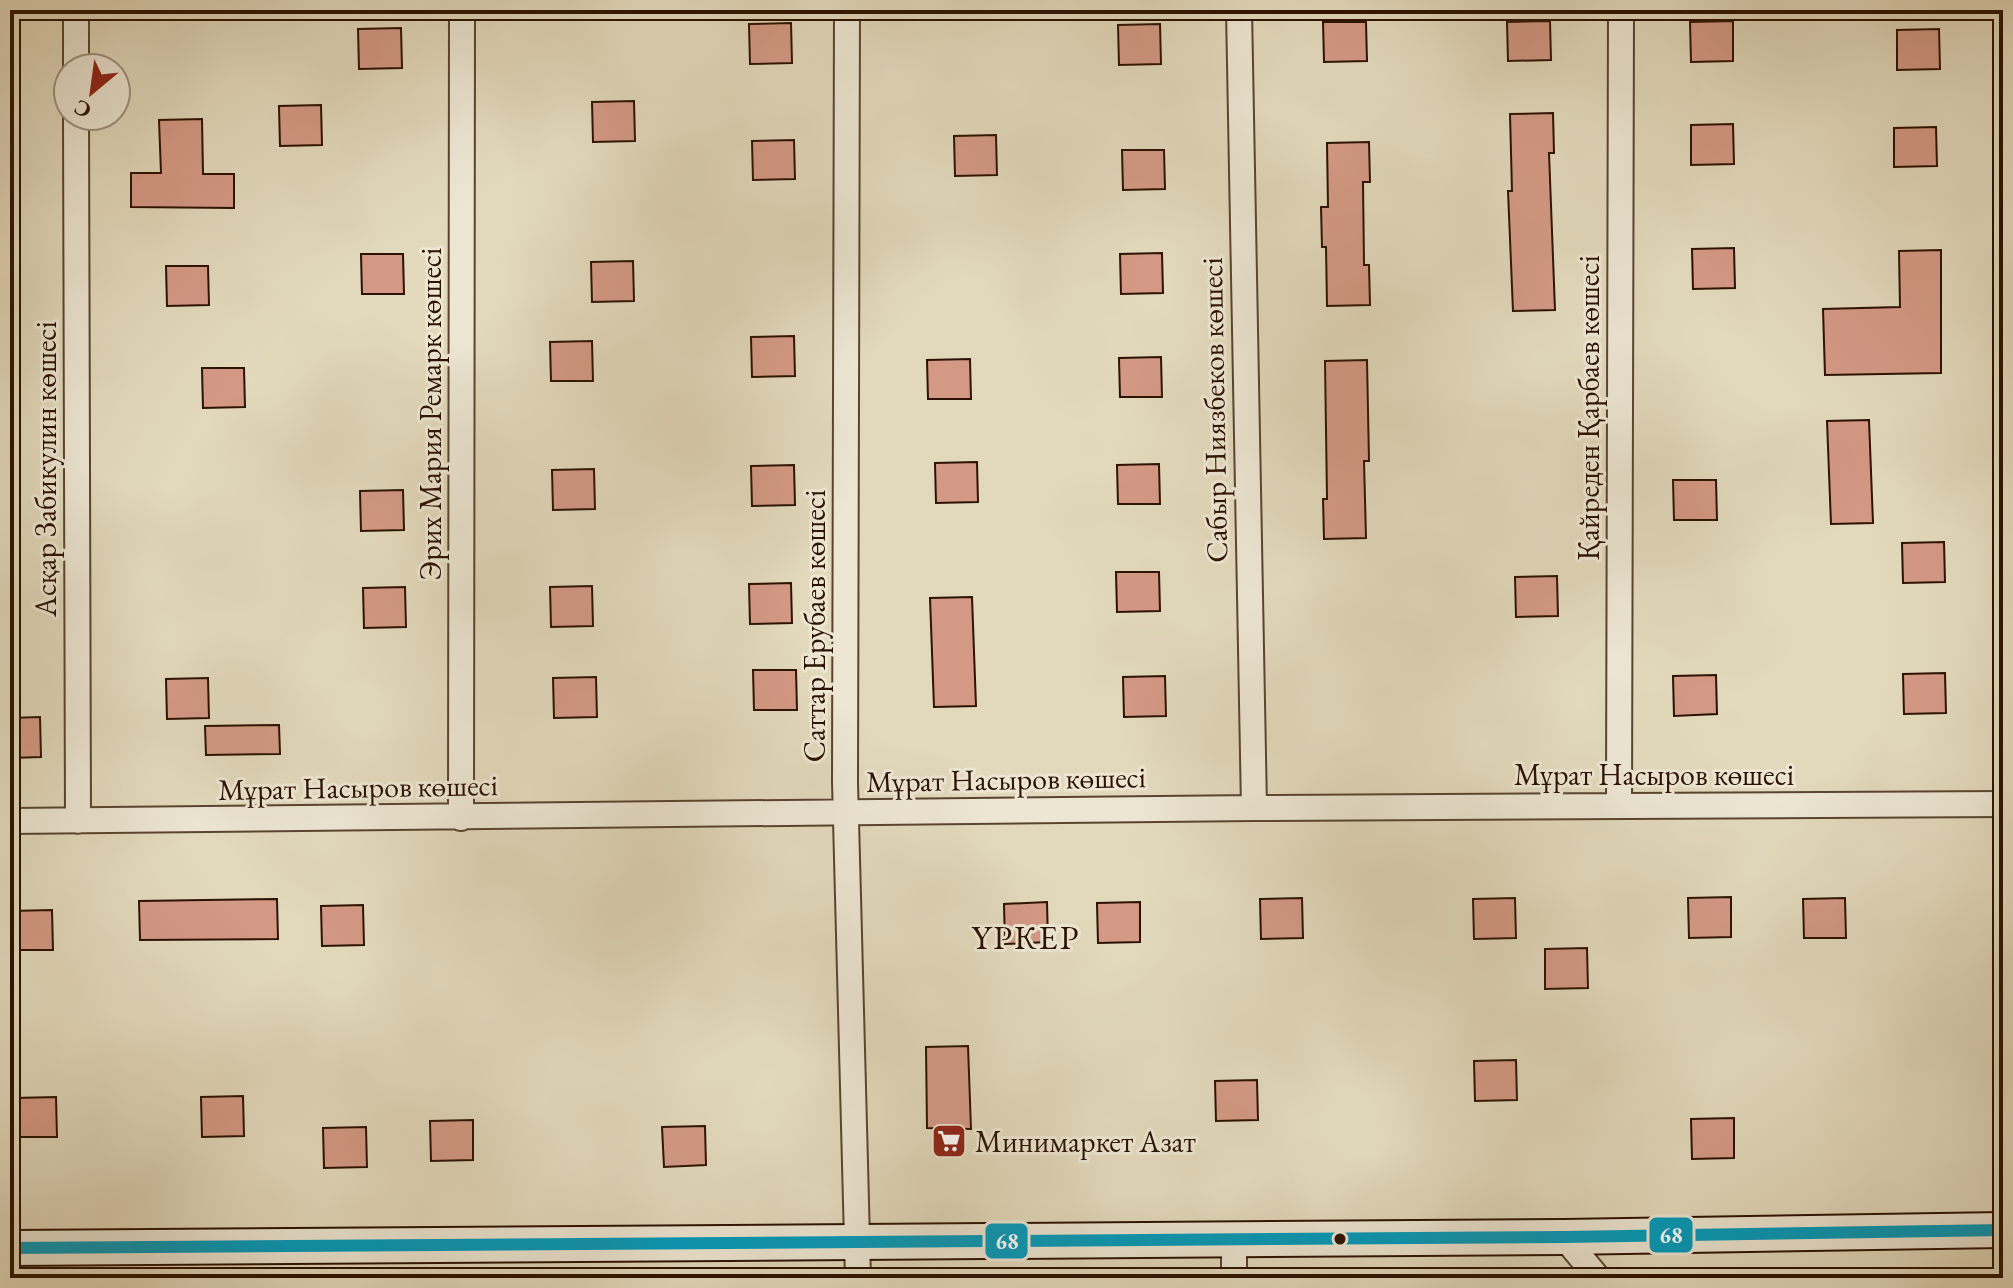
<svg xmlns="http://www.w3.org/2000/svg" width="2013" height="1288" font-family="'EB Garamond',serif">
<style>
.building{fill:#d49985;stroke:#2c1202;stroke-width:2}
.lines{fill:none;stroke-linecap:round;stroke-linejoin:round}
.street-casing{stroke:#5a4430;stroke-width:28}
.secondary-casing{stroke:#2c1202;stroke-width:38}
.street{stroke:#ece6d3;stroke-width:24}
.secondary{stroke:#ece6d3;stroke-width:34}
.bus-1-casing{stroke:#ece6d3;stroke-width:18}
.bus-1{stroke:#049aba;stroke-width:12}
.bus-dot{fill:#2c1202;stroke:#ece6d3;stroke-width:3}
.labels{text-anchor:middle;dominant-baseline:central;stroke-width:6;stroke-linejoin:round;paint-order:stroke}
.street-label{font-size:30px;fill:#2c1202;stroke:#ece6d3}
.poi-label{font-size:30px;fill:#2c1202;stroke:#ece6d3;text-anchor:start}
.quarter-label{font-size:34px;letter-spacing:2px;fill:#2c1202;stroke:#ece6d3}
.line-badge{stroke:#ece6d3;stroke-width:3}
.badge-label{font-size:22px;text-anchor:middle;font-weight:bold;fill:#fff}
</style>
<rect width="100%" height="100%" fill="#e2d9bc"/>
<filter id="stains"><feTurbulence type="fractalNoise" baseFrequency=".0025" numOctaves="4"/><feColorMatrix values="0 0 0 0 .2 0 0 0 0 .09 0 0 0 0 .02 0 0 0 .5 -.17"/></filter>
<radialGradient id="worn" r=".72"><stop offset=".6" stop-color="#630" stop-opacity="0"/><stop offset="1" stop-color="#630" stop-opacity=".3"/></radialGradient>
<path class="building" d="M1550,21L1551,60L1508,61L1507,22Z
M1733,21V61L1691,62L1690,22Z
M1323,22H1366L1367,61L1324,62Z
M791,23L792,63L750,64L749,24Z
M1160,24L1161,64L1119,65L1118,25Z
M401,28L402,68L359,69L358,29Z
M1939,29L1940,69L1897,70V30Z
M634,101L635,141L593,142L592,102Z
M321,105L322,145L280,146L279,106Z
M1553,113L1554,153H1549L1555,310L1513,311L1508,191H1512L1510,114Z
M202,119L203,174H234V208L131,207V173H161L159,120Z
M1733,124L1734,164L1691,165V125Z
M1936,127L1937,166L1894,167V128Z
M996,135L997,175L955,176L954,136Z
M794,140L795,179L753,180L752,141Z
M1369,142L1370,182H1363L1364,265H1369L1370,305L1327,306L1326,247H1322L1321,207H1328L1327,143Z
M1122,150H1164L1165,189L1123,190Z
M1734,248L1735,288L1693,289L1692,249Z
M1941,250V373L1825,375L1823,309L1900,307L1899,251Z
M1162,253L1163,293L1121,294L1120,254Z
M361,254H403L404,294H362Z
M633,261L634,301L592,302L591,262Z
M166,266H208L209,305L167,306Z
M794,336L795,376L752,377L751,337Z
M592,341L593,381H551L550,342Z
M1161,357L1162,397H1120L1119,358Z
M970,359L971,399H928L927,360Z
M1367,360L1369,461H1364L1366,538L1324,539L1323,499H1327L1325,361Z
M202,368H244L245,407L203,408Z
M1869,420L1873,523L1831,524L1827,421Z
M977,462L978,502L936,503L935,463Z
M1159,464L1160,504H1118L1117,465Z
M794,465L795,505L752,506L751,466Z
M594,469L595,509L553,510L552,470Z
M1673,480H1716L1717,520H1674Z
M403,490L404,530L361,531L360,491Z
M1944,542L1945,582L1903,583L1902,543Z
M1116,572H1159L1160,611L1117,612Z
M1557,576L1558,616L1516,617L1515,577Z
M791,583L792,623L750,624L749,584Z
M592,586L593,626L551,627L550,587Z
M405,587L406,627L364,628L363,588Z
M972,597L976,706L934,707L930,598Z
M753,670H796L797,710H754Z
M1945,673L1946,713L1904,714L1903,674Z
M1716,675L1717,714L1674,716L1673,676Z
M1165,676L1166,716L1124,717L1123,677Z
M596,677L597,717L554,718L553,678Z
M208,678L209,718L167,719L166,679Z
M40,717L41,757L10,758V718Z
M279,725L280,754L206,755L205,726Z
M1731,897V937L1689,938L1688,898Z
M1302,898L1303,938L1261,939L1260,899Z
M1515,898L1516,938L1474,939L1473,899Z
M1845,898L1846,938H1804L1803,899Z
M277,899L278,939L140,940L139,901Z
M1047,902L1048,942L1005,944L1004,904Z
M1140,902V942L1098,943L1097,903Z
M363,905L364,945L322,946L321,906Z
M52,910L53,950H10V911Z
M1587,948L1588,988L1545,989V949Z
M968,1046L971,1129L927,1128L926,1047Z
M1516,1060L1517,1100L1475,1101L1474,1061Z
M1257,1080L1258,1120L1216,1121L1215,1081Z
M243,1096L244,1136L202,1137L201,1097Z
M56,1097L57,1137H15L14,1098Z
M1734,1118V1158L1692,1159L1691,1119Z
M473,1120V1160L431,1161L430,1121Z
M705,1126L706,1165L664,1167L662,1127Z
M366,1127L367,1167L324,1168L323,1128Z"/>
<g class="lines">
<g class="street-casing">
<path id="street" d="M76,10V68
M847,10L845,782L858,1278
M1239,10L1254,808
M76,116L78,821
M1619,806L1621,10
M461,818L462,10
M10,821L1254,808L2003,804
M1564,1237L1598,1278
M1234,1239V1278"/>
</g>
<g class="secondary-casing">
<path id="secondary" d="M10,1248L1564,1237L2003,1230"/>
</g>
<use href="#street" class="street"/>
<use href="#secondary" class="secondary"/>
<g class="bus-1-casing">
<path id="bus-1" d="M10,1248L1564,1237L2003,1230"/>
</g>
<use href="#bus-1" class="bus-1"/>
</g>
<defs>
<g id="supermarket-square" transform="scale(1.8)"><rect x="-9" y="-9" width="18" height="18" rx="4" fill="#8f2418" stroke="#ece6d3"/><path d="M-6-5.5h2.5l.6 2H6L4.5 2H-2.5L-4.4-4H-6ZM-1.5 3.2a1.3 1.3 0 1 0 .1 0ZM3 3.2a1.3 1.3 0 1 0 .1 0Z" fill="#fff"/></g>
</defs>
<g fill-rule="evenodd">
<use href="#supermarket-square" x="949" y="1141"/>
</g>
<circle class="bus-dot" cx="1340" cy="1239" r="7"/>
<g class="labels">
<g class="street-label">
<text transform="translate(1588 408) rotate(-90)">Қайреден Қарбаев көшесі</text>
<text transform="translate(1214 410) rotate(-91)">Сабыр Ниязбеков көшесі</text>
<text transform="translate(430 414) rotate(-90)">Эрих Мария Ремарк көшесі</text>
<text transform="translate(45 469) rotate(-90)">Асқар Забикулин көшесі</text>
<text transform="translate(814 626) rotate(-90)">Саттар Ерубаев көшесі</text>
<text x="1654" y="774">Мұрат Насыров көшесі</text>
<text transform="translate(1006 779) rotate(-1)">Мұрат Насыров көшесі</text>
<text transform="translate(358 787) rotate(-1)">Мұрат Насыров көшесі</text>
</g>
<g class="poi-label">
<text x="975" y="1141">Минимаркет Азат</text>
</g>
<g class="quarter-label">
<text x="1026" y="937">ҮРКЕР</text>
</g>
</g>
<g class="line-badge">
<rect x="1648" y="1216" width="46" height="38" rx="8" fill="#049aba"/>
<rect x="984" y="1222" width="45" height="38" rx="8" fill="#049aba"/>
</g>
<g class="badge-label">
<text x="1671" y="1243">68</text>
<text x="1007" y="1249">68</text>
</g>
<rect width="2013" height="1288" fill="none" stroke="#e2d9bc" stroke-width="40"/>
<rect x="12" y="12" width="1989" height="1264" fill="none" stroke="#2c1202" stroke-width="4"/>
<rect x="20" y="20" width="1973" height="1248" fill="none" stroke="#2c1202" stroke-width="2"/>
<g transform="translate(92 92) rotate(209)"><circle r="38" fill="#ece6d3" stroke="#9f917f" stroke-width="2"/>
<path d="M0-6L14 30L0 20L-14 30Z" fill="#8f2418"/>
<text y="-12" font-size="22" font-weight="bold" text-anchor="middle" fill="#2c1202">С</text>
</g>
<rect width="100%" height="100%" filter="url(#stains)"/>
<rect width="100%" height="100%" fill="url(#worn)"/>
</svg>
